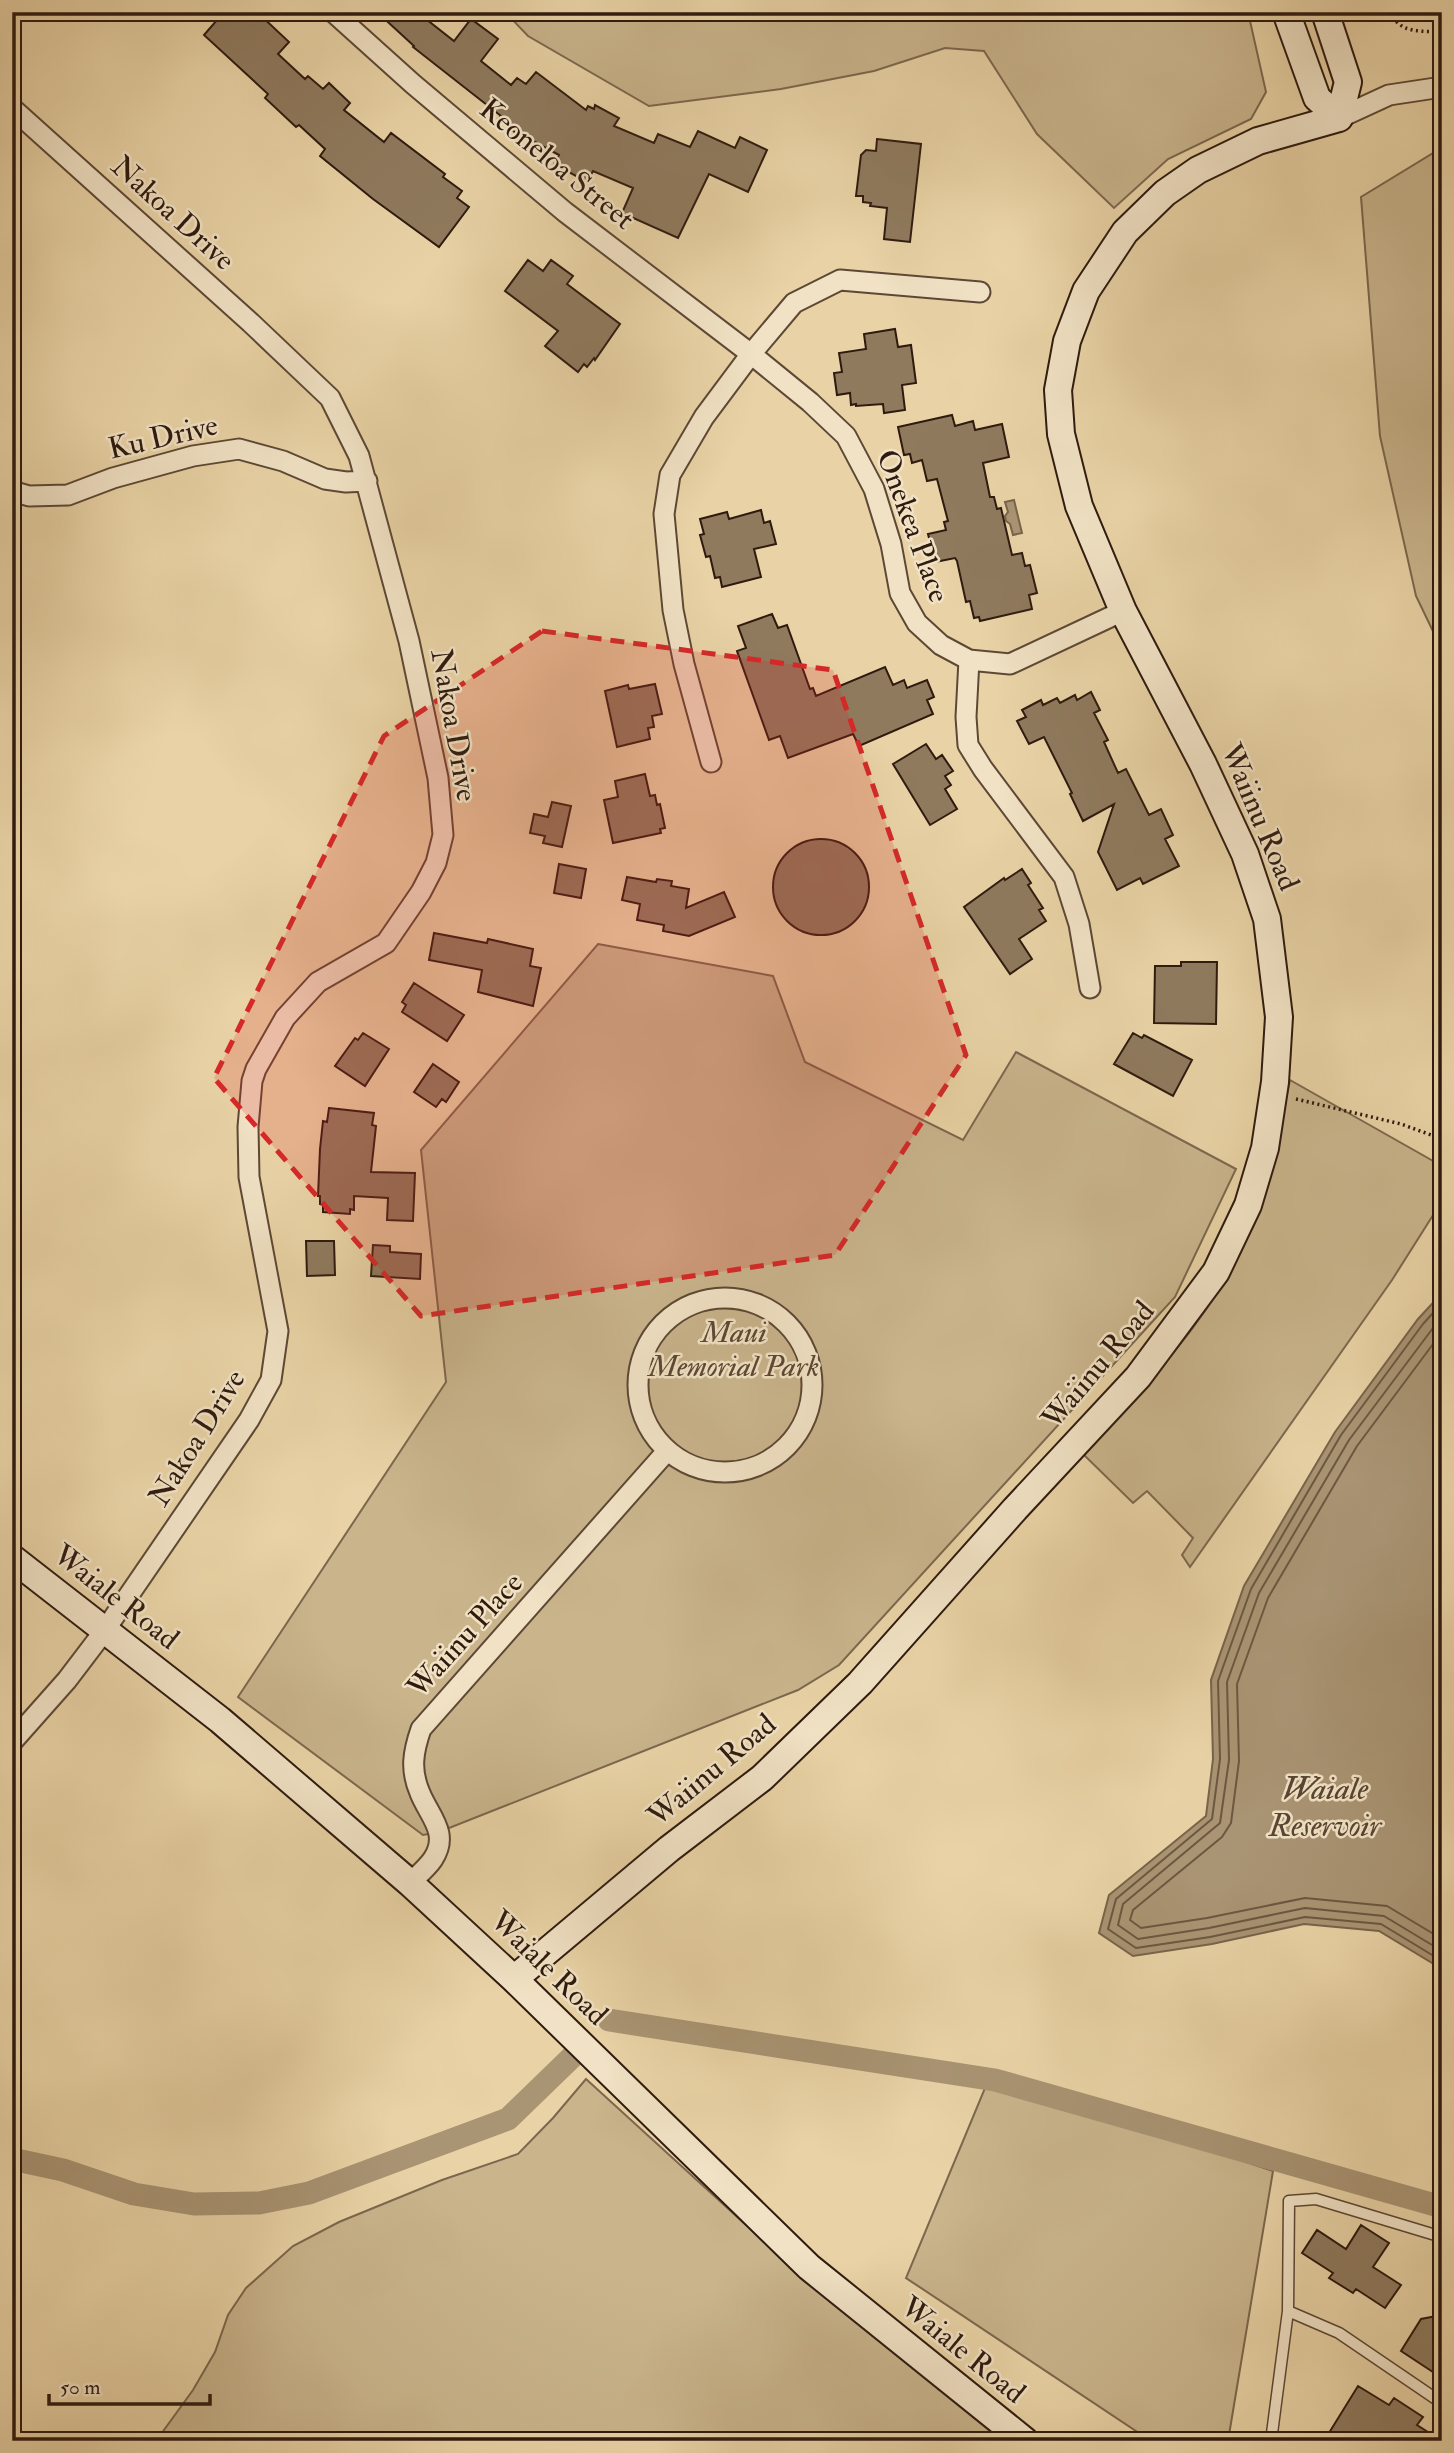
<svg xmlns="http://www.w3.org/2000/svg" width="1454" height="2453" font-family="'IM FELL Double Pica',serif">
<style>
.green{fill:#c9b48c;stroke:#7c674e;stroke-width:2}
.water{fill:#a99473;stroke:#78634b;stroke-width:2}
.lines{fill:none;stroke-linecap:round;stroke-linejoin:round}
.shore{stroke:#6c5741;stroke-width:2}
.canal{stroke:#a99473;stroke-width:23}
.building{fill:#8f7a5e;stroke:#2e1a0f;stroke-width:2}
.lane-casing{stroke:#5d4835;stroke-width:13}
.street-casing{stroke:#5d4835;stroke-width:23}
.secondary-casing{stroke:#2e1a0f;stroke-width:30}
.path{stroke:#2e1a0f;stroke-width:3.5;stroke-dasharray:2 3.5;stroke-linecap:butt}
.lane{stroke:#f1e2c5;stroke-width:10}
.street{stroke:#f1e2c5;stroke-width:19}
.secondary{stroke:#f1e2c5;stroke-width:26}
.marked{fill:#d62828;fill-opacity:0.2;stroke:#d62828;stroke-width:5;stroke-dasharray:14 9;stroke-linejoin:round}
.labels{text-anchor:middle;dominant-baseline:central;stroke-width:5;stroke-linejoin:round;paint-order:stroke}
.street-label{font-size:30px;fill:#2e1a0f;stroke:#f1e2c5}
.park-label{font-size:30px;font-style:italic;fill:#5c4834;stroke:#f1e2c5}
.water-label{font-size:32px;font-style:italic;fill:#594532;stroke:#f1e2c5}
</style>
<rect width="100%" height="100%" fill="#e9d3a6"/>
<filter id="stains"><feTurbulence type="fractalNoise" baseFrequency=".00286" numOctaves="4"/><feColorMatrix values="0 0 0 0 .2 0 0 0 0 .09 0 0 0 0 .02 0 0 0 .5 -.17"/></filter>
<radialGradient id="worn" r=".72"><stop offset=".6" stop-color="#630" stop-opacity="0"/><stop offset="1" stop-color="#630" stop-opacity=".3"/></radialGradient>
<path class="green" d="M505,12H1248L1266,92L1251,119L1168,159L1114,208L1037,134L984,51L945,48L874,71L781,89L649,106L528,36Z
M1442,137V650L1416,596L1380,436L1361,197L1433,153Z
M598,944L773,976L805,1062L963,1140L1016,1052L1236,1169L1175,1297L839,1665L798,1690L439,1832L423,1835L238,1697L446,1382L421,1150Z
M1290,1080L1442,1166V1201L1392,1280L1190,1567L1182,1555L1193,1538L1147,1491L1133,1503L1082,1453C1143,1389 1202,1329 1242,1249C1268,1196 1278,1137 1290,1080Z
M990,2076L1273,2171L1228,2441H1151L906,2278Z
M586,2079L802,2276L1013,2441H156L193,2390L215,2352L228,2315L246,2288L293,2246L339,2222L442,2180L518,2154L553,2118Z"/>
<path class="water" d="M1014,500L1022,533L1013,535L1010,524L1006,521L1005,516L1008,512L1005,502Z
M1442,1293V1969L1379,1931L1304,1924L1212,1944L1133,1956L1099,1933L1109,1895L1206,1816L1213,1759L1211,1680L1244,1586L1335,1432L1418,1319Z"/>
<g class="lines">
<path class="shore" d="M1442,1303L1423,1324L1341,1435L1251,1589L1218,1681L1220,1759L1212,1819L1116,1899L1108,1929L1136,1948L1210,1937L1305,1917L1381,1924L1442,1961
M1442,1316L1349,1440L1259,1593L1227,1682L1229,1760L1220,1823L1123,1904L1118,1925L1138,1939L1209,1928L1305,1908L1384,1916L1442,1951
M1442,1332L1357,1446L1268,1598L1237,1684L1239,1761L1231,1823L1222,1837L1133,1910L1130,1920L1141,1928L1207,1918L1305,1898L1387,1906L1442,1939"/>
<path class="canal" d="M609,2020L995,2080L1442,2207
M12,2159L63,2170L134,2194L194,2204L259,2203L309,2193L508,2119L573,2056"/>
</g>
<path class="building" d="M224,12H257L289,42L278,54L305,79L308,76L323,89L329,83L350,103L344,110L384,142L391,133L445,174L443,177L462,191L457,198L469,207L439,247L373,199L320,156L325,149L299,125L296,127L265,98L268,94L204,35Z
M377,12H417L454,41L471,19L498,39L481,61L511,85L517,78L526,84L536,72L586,110L588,106L594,109L595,105L619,118L614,126L654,143L658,134L690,147L698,131L735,148L740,137L767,150L748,192L709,174L678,238L622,213L633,188L593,171L587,182L554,164L559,155L524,136L522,138L498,119L501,116L413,47L414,46Z
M877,139L921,144L910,242L884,239L887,208L870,206L871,203L863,202V196H856L861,155L866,150L876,151Z
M528,260L543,271L551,260L573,276L567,284L620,324L595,360L594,358L587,367L584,364L578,372L545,346L558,331L505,291Z
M895,329L898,347L911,345L916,383L902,385L905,410L884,413L883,404L856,406V404L851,405L850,393L837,395L834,373L842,372L839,353L866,349L864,334Z
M952,415L955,426L973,421L975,430L1002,424L1009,457L983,463L990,497H994L997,509L1001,508L1012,555L1022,553L1025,566L1030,565L1037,593L1029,595L1032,609L980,621L979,617L974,618L970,601L966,602L957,561L955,558L935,562L928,534L946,530L944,522L948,521L937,479L927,481L922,460L912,463L910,454L904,455L898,427Z
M761,510L764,523L770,521L776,544L754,549L761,577L722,587L720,577L715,578L710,556L706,557L700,535L704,534L700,519L727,512L729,519Z
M772,614L778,628L787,625L810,689L813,688L816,696L885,667L893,685L904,680L907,688L927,680L934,697L927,700L933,714L859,746L853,734L788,758L780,736L769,740L737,651L746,648L738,626Z
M655,684L662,714L652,716L654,727L648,728L650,739L617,747L605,691L628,685L629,689Z
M1091,692L1100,710L1094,713L1108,740L1104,742L1118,773L1126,769L1149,815L1161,809L1173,835L1165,839L1179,866L1143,884L1140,878L1117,890L1098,852L1114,804L1083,821L1070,794L1072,793L1044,737L1029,744L1017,721L1026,717L1022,710L1041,700L1043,705L1057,698L1060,703L1075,695L1077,700Z
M926,744L936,759L942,755L953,771L945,776L951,785L945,789L957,809L930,825L893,764Z
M645,774L650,796L655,795L657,805L660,804L665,828L660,829L661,833L613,843L604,800L618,797L615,781Z
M552,802L571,806L562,847L543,843L545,836L530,833L534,814L548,817Z
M773 887a48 48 0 1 1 96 0a48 48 0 1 1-96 0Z
M559,864L586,869L581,898L554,893Z
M1022,869L1031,883L1028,885L1043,908L1039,910L1046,921L1019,939L1032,959L1010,974L964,907L1004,878L1005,880Z
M627,877L656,882L657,879L672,881L671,886L689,889L686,908L724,892L735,917L689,936L663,931L664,925L637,920L640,904L622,900Z
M434,933L487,943L488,939L533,949L530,966L541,968L533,1006L478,992L482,970L429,960Z
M1181,962H1217L1216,1024L1154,1023L1155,966H1181Z
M414,983L464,1015L447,1041L402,1012L406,1005L402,1002Z
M363,1033L389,1049L365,1086L335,1066L355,1038L358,1040Z
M1133,1033L1142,1038L1144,1035L1192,1060L1173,1096L1114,1064Z
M433,1064L459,1082L446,1102L442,1099L436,1107L414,1092Z
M329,1108L374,1113L372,1125L376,1126L371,1172L415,1173L413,1221L387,1220L388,1198L354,1196V1210L350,1209V1214L323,1212V1205L320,1204V1196H318L320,1149L323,1121L327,1122Z
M306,1241H334L335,1275L307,1276Z
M373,1245L390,1246V1252L421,1254L420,1279L371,1276Z
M1361,2225L1389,2243L1373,2267L1401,2285L1385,2308L1356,2289L1353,2293L1329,2278L1333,2273L1302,2253L1317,2230L1346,2249Z
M1442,2315V2378L1401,2351L1421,2319Z
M1358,2386L1389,2405L1394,2398L1423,2417L1417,2425L1442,2441H1324Z"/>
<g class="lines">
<g class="lane-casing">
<path id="lane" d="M1288,2311L1289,2201L1316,2199L1442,2237
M1271,2441L1288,2311L1339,2333L1442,2403"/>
</g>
<g class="street-casing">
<path id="street" d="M333,12L413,84L565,212L751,354L810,402L846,436L874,489L891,544L900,593L917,623L941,645L969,660L1010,664L1123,611
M12,108L251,323L330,398L359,456L409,641L438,778L443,835L436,863L421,892L386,943L318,982L285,1018L256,1069L252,1081L248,1127L249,1177L278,1331L271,1380L249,1420L105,1630L67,1680L12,1742
M1339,118L1389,95L1442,87
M12,491L29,496L68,495L113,478L193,456L239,449L283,461L325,479L346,482L367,481
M969,660L966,717L968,745L983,769L1064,877L1079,924L1090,988
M711,762L684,664L673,610L664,514L670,475L704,417L751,354L794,303L840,280L980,292
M638 1385a87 87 0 1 1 174 0a87 87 0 1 1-174 0Z
M410,1883C417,1876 427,1868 433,1859C450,1833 429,1816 420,1793C410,1770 413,1752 421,1729L667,1451"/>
</g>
<g class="secondary-casing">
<path id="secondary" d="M1286,12L1317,98L1339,118
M1325,12L1348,82L1339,118
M12,1558L220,1720L410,1883L514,1979L809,2267L1025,2441
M514,1979L669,1849L762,1778L860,1683L1015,1509L1138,1377L1216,1272L1248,1205L1265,1148L1275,1082L1279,1017L1267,919L1245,854L1203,764L1123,611L1079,506L1061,434L1058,390L1067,341L1086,291L1125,232L1165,193L1198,170L1258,141L1339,118"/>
</g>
<path class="path" d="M1391,12C1398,34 1423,31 1442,32
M1296,1099L1401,1124L1442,1139"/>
<use href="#lane" class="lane"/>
<use href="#street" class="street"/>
<use href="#secondary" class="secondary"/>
</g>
<path class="marked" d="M542,631L833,670L966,1055L835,1255L421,1316L214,1078L384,736Z"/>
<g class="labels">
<g class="street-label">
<text transform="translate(557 164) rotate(39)">Keoneloa Street</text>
<text transform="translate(173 213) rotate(42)">Nakoa Drive</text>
<text transform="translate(163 437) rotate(-13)">Ku Drive</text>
<text transform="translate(913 526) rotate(70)">Onekea Place</text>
<text transform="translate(454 725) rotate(80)">Nakoa Drive</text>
<text transform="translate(1260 817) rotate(67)">Waiinu Road</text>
<text transform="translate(1098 1365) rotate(-50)">Waiinu Road</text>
<text transform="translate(197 1438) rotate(-58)">Nakoa Drive</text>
<text transform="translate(116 1597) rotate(38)">Waiale Road</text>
<text transform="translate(465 1635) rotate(-48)">Waiinu Place</text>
<text transform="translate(712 1770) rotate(-40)">Waiinu Road</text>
<text transform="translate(549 1968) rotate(44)">Waiale Road</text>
<text transform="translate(963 2350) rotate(39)">Waiale Road</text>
</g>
<g class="park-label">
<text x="734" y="1332">Maui<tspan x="734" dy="34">Memorial Park</tspan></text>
</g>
<g class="water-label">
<text x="1325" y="1789">Waiale<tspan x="1325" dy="37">Reservoir</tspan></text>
</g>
</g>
<rect width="1454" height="2453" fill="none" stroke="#e9d3a6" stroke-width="42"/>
<rect x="14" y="14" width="1426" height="2425" fill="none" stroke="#2e1a0f" stroke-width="3.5"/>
<rect x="21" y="21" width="1412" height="2411" fill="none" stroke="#2e1a0f" stroke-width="2"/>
<path d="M49 2394v10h161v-10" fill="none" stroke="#2e1a0f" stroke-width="3.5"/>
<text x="60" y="2394" font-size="21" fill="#2e1a0f" stroke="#f1e2c5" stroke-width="5" paint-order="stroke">50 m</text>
<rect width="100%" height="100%" filter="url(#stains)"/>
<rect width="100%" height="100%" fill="url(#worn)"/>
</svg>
